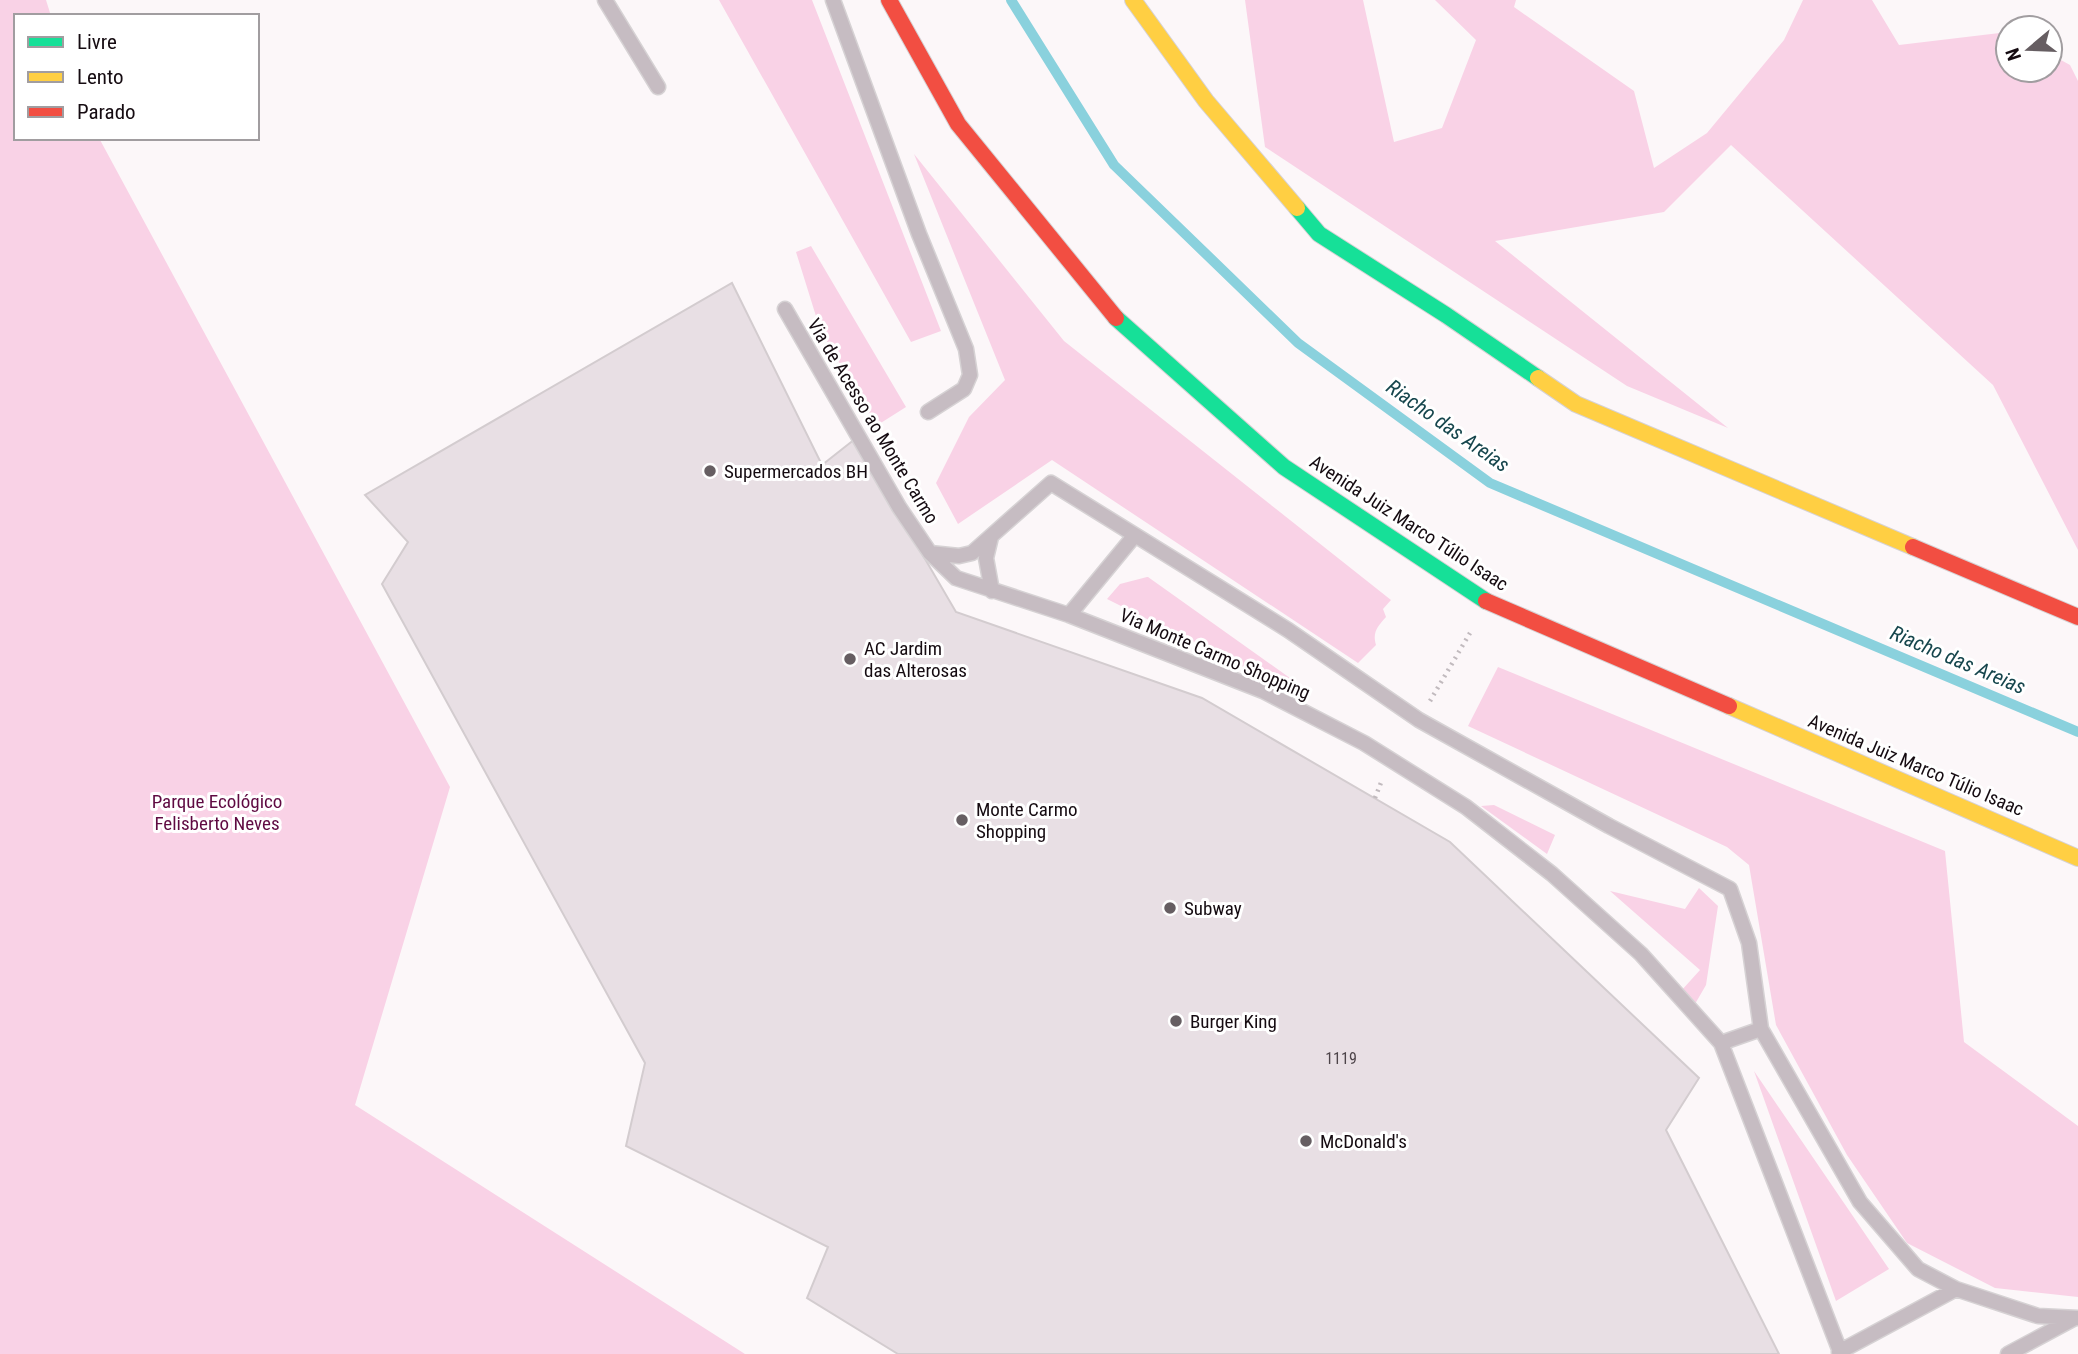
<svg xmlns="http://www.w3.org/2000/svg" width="2078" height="1354" font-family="'Roboto Condensed',sans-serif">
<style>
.green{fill:#f9d2e6}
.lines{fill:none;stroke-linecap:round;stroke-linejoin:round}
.stream{stroke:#8ad1dd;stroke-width:10}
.building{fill:#e8dfe4;stroke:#d3cccf;stroke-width:2}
.lane-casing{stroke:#d6d2d4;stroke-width:17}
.fast-casing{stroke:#d6d2d4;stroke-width:18}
.slow-casing{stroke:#d6d2d4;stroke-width:18}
.jam-casing{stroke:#d6d2d4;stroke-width:18}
.path{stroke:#c1babe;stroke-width:4.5;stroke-dasharray:2 5;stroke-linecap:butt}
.lane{stroke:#c6bcc2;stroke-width:14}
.fast{stroke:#16e098;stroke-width:16}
.slow{stroke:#ffcf43;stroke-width:16}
.jam{stroke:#f24e42;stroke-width:16}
.poi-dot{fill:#665e62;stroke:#fff;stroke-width:2.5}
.labels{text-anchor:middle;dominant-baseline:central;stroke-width:6;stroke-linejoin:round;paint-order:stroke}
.number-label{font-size:16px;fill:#4d4449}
.street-label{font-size:19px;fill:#150b11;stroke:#fff}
.poi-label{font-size:19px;fill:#150b11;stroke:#fff;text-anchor:start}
.park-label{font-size:19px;fill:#5f0a42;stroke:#fff}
.water-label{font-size:21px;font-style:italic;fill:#16464d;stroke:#fff}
</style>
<rect width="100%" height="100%" fill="#fcf7f9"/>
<path class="green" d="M0,0H46L51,16H16V138H99L450,787L355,1105L745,1354H0Z
M719,0H812L941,331L911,342Z
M1245,0H1363L1394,142L1442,128L1476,40L1435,0H1516L1514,7L1634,91L1654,168L1707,133L1784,40L1803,0H1872L1899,45L2008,32V70H2050V54L2070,65L2078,81V550L1993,385L1731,145L1664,212L1495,241L1728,428L1627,386L1265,147Z
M914,154L1064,341L1391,600L1383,609L1386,617C1378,626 1372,632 1376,645L1358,663L1052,460L958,524L936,483L969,417L1005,380Z
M811,246L906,407L876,426L820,329L796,252Z
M1147,577H1148L1311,693L1247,669L1107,599L1120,584Z
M1498,667L1945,851L1964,1042L2078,1126V1297L1995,1288L1907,1243L1847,1155L1776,1025L1749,865L1727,847L1468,726Z
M1494,805L1555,835L1547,854L1481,806Z
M1699,888L1718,906L1706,985L1695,1004L1681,991L1700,970L1610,891L1685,909Z
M1754,1071L1889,1269L1836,1301Z"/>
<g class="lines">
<path class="stream" d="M1011,0L1114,165L1298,343L1490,483L2078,732"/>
</g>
<path class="building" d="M732,283L822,465L855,439L956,612L1202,698L1450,842L1699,1078L1666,1130L1779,1354H898L807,1298L828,1247L626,1146L645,1063L382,584L408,542L365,495Z"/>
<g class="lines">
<g class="lane-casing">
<path id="lane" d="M605,0L658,87
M833,0L919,234L966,349L970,375L964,389L928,412
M785,309L899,507L930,553L956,578L1069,615L1263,691L1364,743L1466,807L1552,874L1641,954L1721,1043L1841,1354
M991,537L986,558L992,591
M930,553L959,556L972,553L1051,483L1288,630L1419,720L1609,826L1730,889L1749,943L1761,1029L1860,1202L1918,1269L1956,1289L2038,1316L2078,1318
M1069,615L1135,535
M1721,1043L1761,1029
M1839,1352L1956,1289
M2008,1354L2075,1318"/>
</g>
<g class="fast-casing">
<path id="fast" d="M1297,208L1319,234L1446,315L1538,378
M1116,318L1284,467L1486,601"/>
</g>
<g class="slow-casing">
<path id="slow" d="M1133,0L1206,101L1297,208
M1538,378L1576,404L1913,547
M1729,706L2078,858"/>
</g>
<g class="jam-casing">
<path id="jam" d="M889,0L958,124L1116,318
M1913,547L2078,617
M1486,601L1729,706"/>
</g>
<path class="path" d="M1430,701L1470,633
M1375,798L1382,780"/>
<use href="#lane" class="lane"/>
<use href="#fast" class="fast"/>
<use href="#slow" class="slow"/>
<use href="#jam" class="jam"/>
</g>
<g class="poi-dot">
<circle cx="710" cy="471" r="7"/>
<circle cx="850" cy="659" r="7"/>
<circle cx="962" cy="820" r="7"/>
<circle cx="1170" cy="908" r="7"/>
<circle cx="1176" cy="1021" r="7"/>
<circle cx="1306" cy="1141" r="7"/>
</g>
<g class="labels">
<g class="number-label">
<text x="1341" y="1058">1119</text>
</g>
<g class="street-label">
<text transform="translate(873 421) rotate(59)">Via de Acesso ao Monte Carmo</text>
<text transform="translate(1409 523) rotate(33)">Avenida Juiz Marco Túlio Isaac</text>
<text transform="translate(1215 654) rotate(23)">Via Monte Carmo Shopping</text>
<text transform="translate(1916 765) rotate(23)">Avenida Juiz Marco Túlio Isaac</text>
</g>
<g class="poi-label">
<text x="724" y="471">Supermercados BH</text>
<text x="864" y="648">AC Jardim<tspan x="864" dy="22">das Alterosas</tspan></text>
<text x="976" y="809">Monte Carmo<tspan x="976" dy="22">Shopping</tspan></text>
<text x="1184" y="908">Subway</text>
<text x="1190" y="1021">Burger King</text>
<text x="1320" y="1141">McDonald's</text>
</g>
<g class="park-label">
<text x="217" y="801">Parque Ecológico<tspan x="217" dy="22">Felisberto Neves</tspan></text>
</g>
<g class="water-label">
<text transform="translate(1448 426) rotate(35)">Riacho das Areias</text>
<text transform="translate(1958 660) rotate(23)">Riacho das Areias</text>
</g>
</g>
<rect x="14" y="14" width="245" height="126" fill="#ffffff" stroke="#a19da0" stroke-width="2"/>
<rect x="28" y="37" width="35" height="10" fill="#16e098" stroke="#a19da0" stroke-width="2"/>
<text x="77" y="49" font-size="21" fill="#150b11">Livre</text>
<rect x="28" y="72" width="35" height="10" fill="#ffcf43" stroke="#a19da0" stroke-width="2"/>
<text x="77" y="84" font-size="21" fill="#150b11">Lento</text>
<rect x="28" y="107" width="35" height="10" fill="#f24e42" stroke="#a19da0" stroke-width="2"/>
<text x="77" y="119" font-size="21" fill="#150b11">Parado</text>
<g transform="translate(2029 49) rotate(251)"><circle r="33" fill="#ffffff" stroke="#a19da0" stroke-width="2"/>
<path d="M0-5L12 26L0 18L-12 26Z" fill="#665e62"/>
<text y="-10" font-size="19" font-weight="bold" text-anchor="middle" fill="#150b11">N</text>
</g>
</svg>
